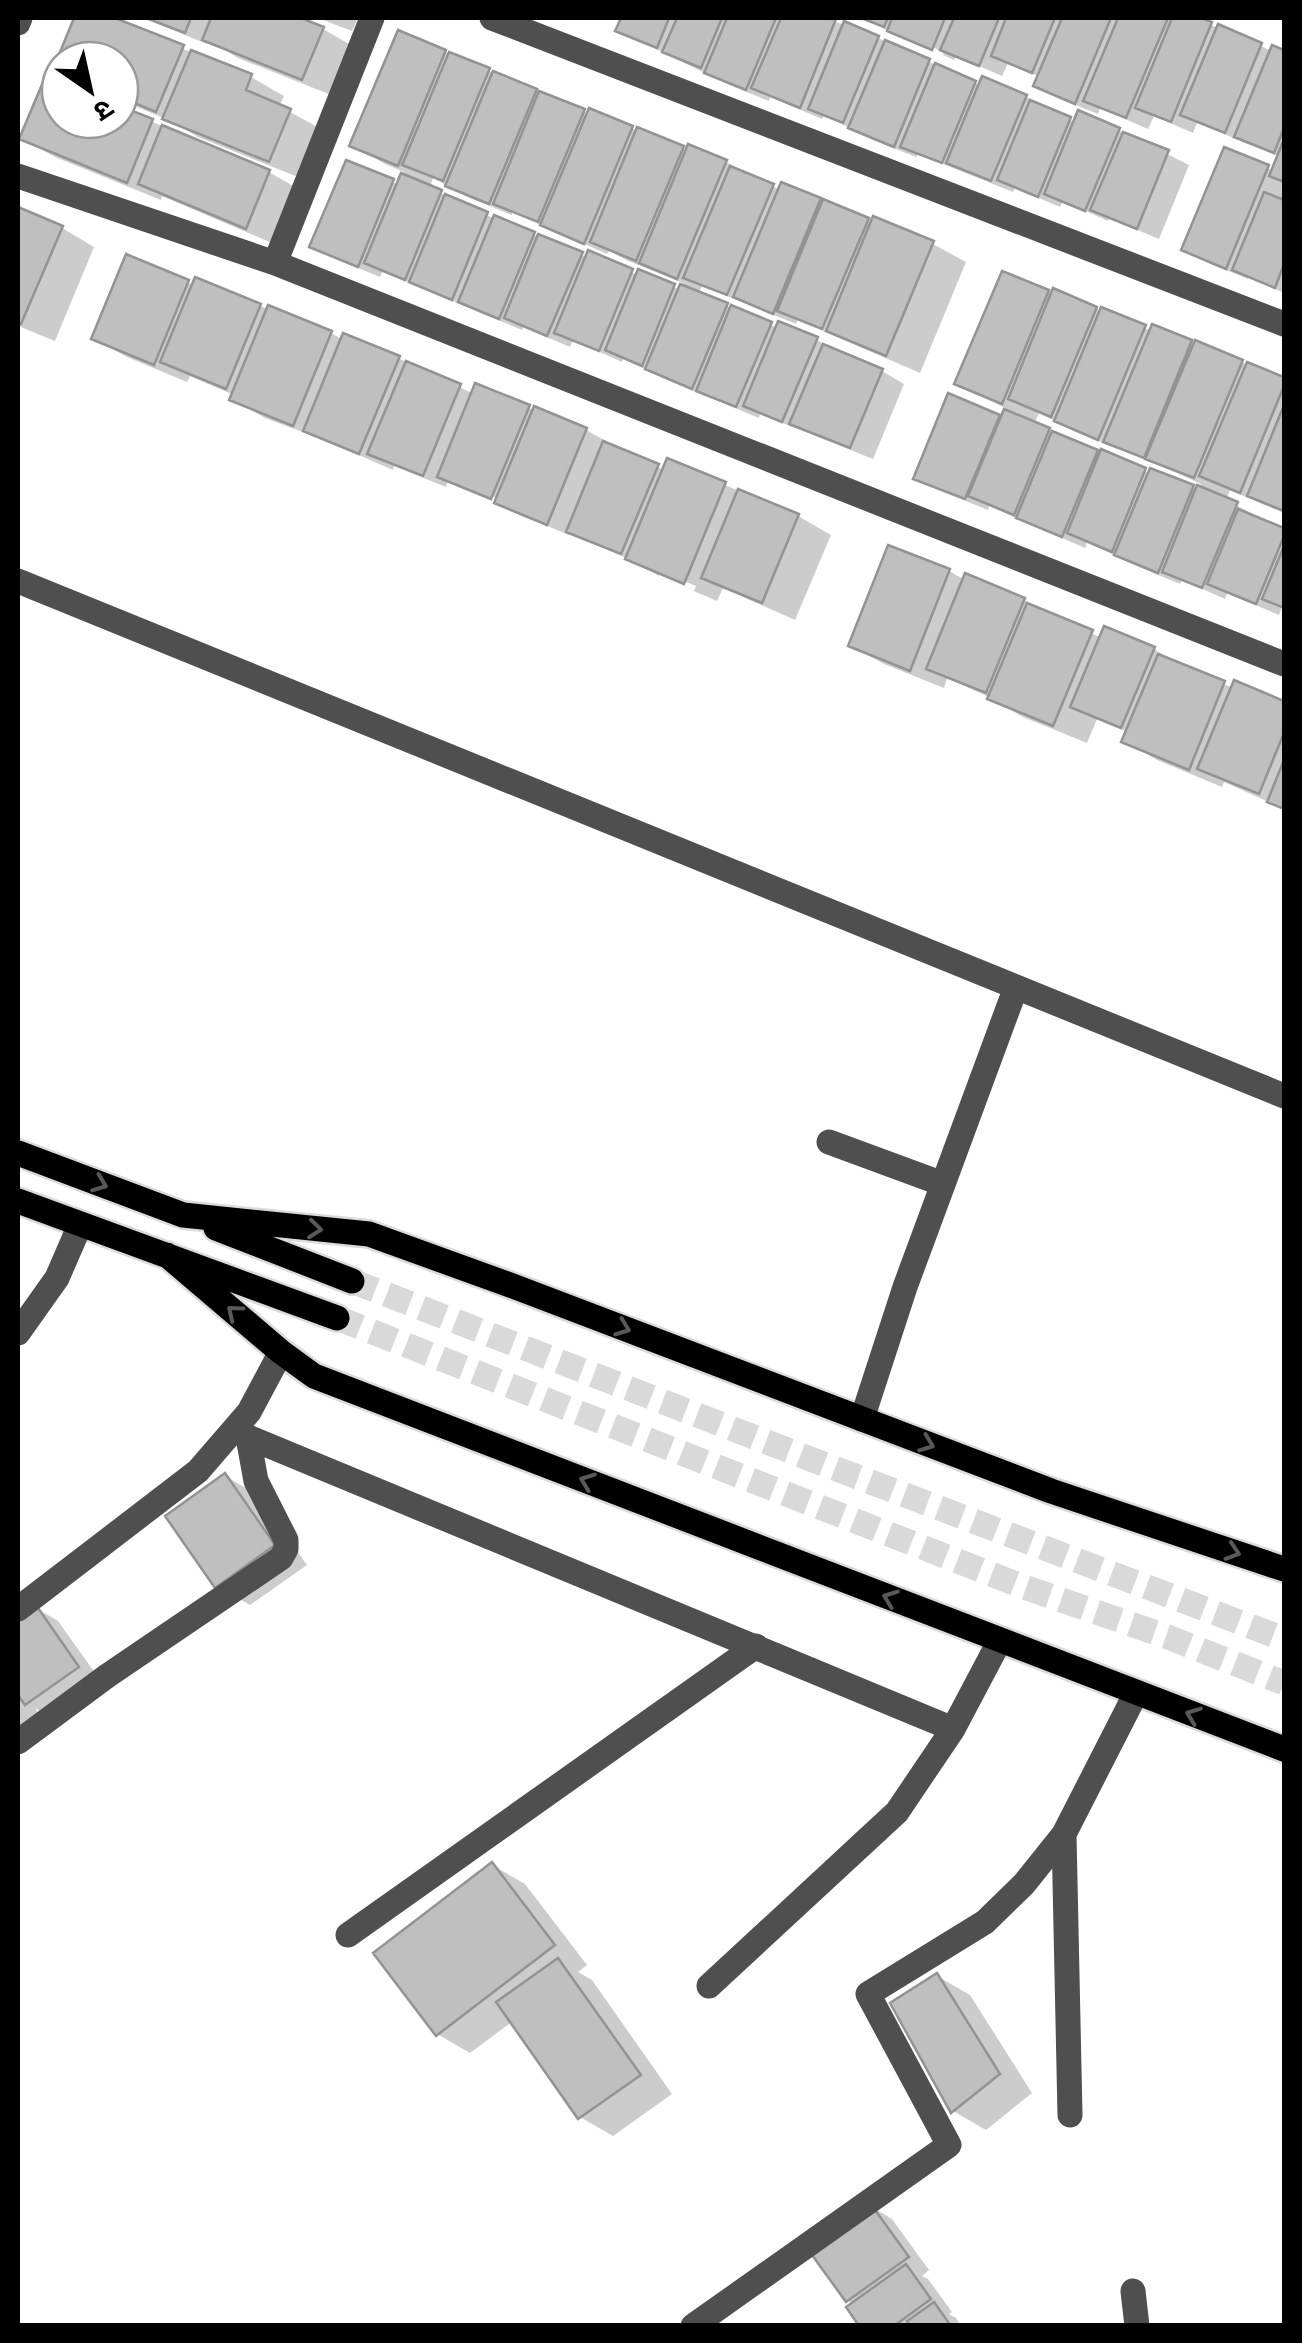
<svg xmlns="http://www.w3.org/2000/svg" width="1302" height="2343" font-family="Rubik,'Noto Sans Devanagari',sans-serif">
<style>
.shadow{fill:#0003;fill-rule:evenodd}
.building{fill:#bfbfbf;stroke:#939393;stroke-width:2.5}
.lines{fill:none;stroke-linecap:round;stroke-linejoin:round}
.major-tunnel{stroke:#d9d9d9;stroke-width:25;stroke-dasharray:25 12;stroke-linecap:butt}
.major-casing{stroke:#dbdbdb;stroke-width:30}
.minor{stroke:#4f4f4f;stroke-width:25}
.major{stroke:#000;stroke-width:25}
.oneway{stroke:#595959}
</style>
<rect width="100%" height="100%" fill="#fff"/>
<path class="shadow" d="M77,18H108L251,77L284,96L279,106L323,130L303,179L198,137L173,122L120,100V60H60V70L56,68Z
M143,18H294L323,29L356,48L336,97L238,58L208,40L207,44Z
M318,18H358L352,31Z
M624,18H826L878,38L981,86L1026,97L1076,123L1119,130L1189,165L1159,239L1109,218L1108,221L1063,201L1060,207L1015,188L1013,192L918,154L916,157L873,140L824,115L822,119L770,97L769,101L729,85L618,30Z
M853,18H1195L1272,51L1274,48L1284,52V192L1281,201L1284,203V293L1249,277L1248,279L1206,262L1184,249L1267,168L1274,171L1280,157L1197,123L1193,133L1154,116L1148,129L1100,108L1098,114L1058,98L1037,85L1040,77L1008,63L1002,76L956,56L954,60L943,55L944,52L909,38V41L862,18L861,21Z
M445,52L589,114L590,111L688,152L726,162L780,190L782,185L873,223L933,244L966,262L920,373L798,320L796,324L702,286L698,294L778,328L817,340L838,353L882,371L904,384L873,459L760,414L759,418L670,381L623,358L622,362L573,340L570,347L523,327L522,330L483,314L383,271L380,277L334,258L312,246L392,182L399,185L404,172L385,164L352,145ZM433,178L470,198L512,215V212L607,254L609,251L626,260L683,283L680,290L640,272L639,275L588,258L463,205L430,187Z
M60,83V120H120V108L269,172L302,191L279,246L162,196L161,200L55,157L22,138Z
M18,210L62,228L94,247L55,341L18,326Z
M188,283L260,306L331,333L343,340L398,358L474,394L528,408L586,430L608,442L607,446L664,470L668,461L798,516L831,535L795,620L723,588L717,601L661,577L629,559L591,543L571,532L569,535L519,514L502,505L504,501L460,484V487L448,481L446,487L394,466L393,470L327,441L265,418L232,399L234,395L190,376L187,382L127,357L94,338ZM659,571L696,586L694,591L659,576Z
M1048,292L1053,295L1055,292L1152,331L1196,343L1284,380V513L1230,490L1226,500L1259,517L1258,520L1284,531V609L1282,607L1279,615L1227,593L1225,599L1182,580L1180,584L1139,567L1087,542L1085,548L989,506L988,510L938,490L916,478L950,397L1003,418L1007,409L957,383ZM1039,413L1079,433L1166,468L1201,484L1198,491L1102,455L1034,424Z
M949,571L965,580L1024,600L1050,615L1102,638L1154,649L1175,663L1233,688L1235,683L1284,703V809L1224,782L1222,787L1157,760L1125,741L1128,732L1097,719L1087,743L1023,717L991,698L947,678L944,688L884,664L851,645Z
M225,1476L258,1495L307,1565L250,1605L217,1586Z
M36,1608L58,1621L100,1680L48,1716L35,1708L44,1722L18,1740V1621Z
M492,1865L525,1884L587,1965L578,1972L592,1980L672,2094L613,2136L580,2117L513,2021L470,2053L437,2034Z
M937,1976L970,1995L1032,2093L986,2130L953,2111Z
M870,2206L892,2219L929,2270L922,2276L928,2279L952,2312L949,2314L956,2318L961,2326H862L854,2304L847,2300Z"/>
<path class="building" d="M74,18H115L184,45L156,112L120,97V60H60V72L53,69Z
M146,18H191L185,33Z
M211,18H301L324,27L302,80L202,40Z
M621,18H669L657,48L615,31Z
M677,18H722L701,68L662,52Z
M727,18H776L746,90L704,73Z
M781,18L836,19L800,108L751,88Z
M861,18H888L884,27Z
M892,18H945L932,50L887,31Z
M954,18H999L979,66L940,50Z
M1006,18H1055L1032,73L991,56Z
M1062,18H1111L1075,104L1033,86Z
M1118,18H1168L1126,118L1083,101Z
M1172,18H1201L1212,22L1171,122L1135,108Z
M844,21L879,36L843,123L808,109Z
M1218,24L1262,43L1225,133L1180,115Z
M398,30L446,50L398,166L349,146Z
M885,40L930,59L894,147L848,128Z
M1272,45L1284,50V128L1274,153L1234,137Z
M191,50L252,74L246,90L291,109L269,162L162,119Z
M449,52L490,68L443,181L402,165Z
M935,63L976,81L942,163L900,147Z
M493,71L537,89L489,204L445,186Z
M46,75L60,81V120H120V106L153,119L127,183L19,139Z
M982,76L1027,95L991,181L946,163Z
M539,91L585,109L538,222L493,204Z
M1030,100L1071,117L1038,197L997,180Z
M589,108L633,126L584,244L540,225Z
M1078,110L1120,128L1085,211L1044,194Z
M162,125L270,170L246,229L138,184Z
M637,127L684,146L636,261L590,242Z
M1123,132L1169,150L1137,229L1090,210Z
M1284,139V182L1269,176Z
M688,144L727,160L677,279L639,263Z
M1224,147L1269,165L1226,269L1181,250Z
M346,160L394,179L358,267L309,247Z
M730,166L774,184L727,295L683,278Z
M401,173L442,190L405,280L364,263Z
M781,182L821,198L773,314L733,297Z
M1264,192L1284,200V264L1275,288L1232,270Z
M445,194L488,212L452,300L409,282Z
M823,199L869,218L822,329L777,311Z
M18,207L63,226L21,324L18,323Z
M494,215L535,232L499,319L458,302Z
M873,216L934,241L886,356L826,331Z
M538,234L583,252L547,336L504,318Z
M588,250L633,269L599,351L554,333Z
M126,254L189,280L154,365L91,339Z
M638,269L675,284L642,366L605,350Z
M1002,271L1049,290L1002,404L954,384Z
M195,277L261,304L226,389L160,362Z
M680,284L728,303L692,389L645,369Z
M1053,288L1097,307L1051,417L1008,399Z
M268,305L332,331L293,426L229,400Z
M731,305L772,322L736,407L696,391Z
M1101,307L1146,325L1098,440L1054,421Z
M778,321L818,337L782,422L743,406Z
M1152,324L1192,340L1144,458L1103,442Z
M343,333L400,356L359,454L303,431Z
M1195,340L1243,360L1194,478L1145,459Z
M823,344L883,369L850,448L789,424Z
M406,361L461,384L423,476L367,454Z
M1247,362L1284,377V386L1240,493L1199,476Z
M475,383L530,405L491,499L437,477Z
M948,393L1000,415L965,499L913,479Z
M1284,405V511L1247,496Z
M534,406L587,428L547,525L494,503Z
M1004,409L1050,428L1014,515L968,496Z
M1052,431L1098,450L1062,537L1016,518Z
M603,441L659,464L621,554L566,532Z
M1101,449L1146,468L1112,552L1067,533Z
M667,458L726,482L684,584L625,559Z
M1150,468L1194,485L1158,573L1114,555Z
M1197,485L1238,502L1202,588L1162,572Z
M738,489L799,514L762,603L701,578Z
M1238,509L1284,528V536L1256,604L1207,584Z
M888,545L950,569L910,671L848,646Z
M1284,546V608L1262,599Z
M965,573L1025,598L986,693L926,669Z
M1027,603L1093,630L1053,726L987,699Z
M1104,626L1155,647L1121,728L1070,707Z
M1158,654L1225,681L1189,770L1121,742Z
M1234,680L1284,701V733L1259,794L1197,769Z
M1284,760V809L1267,802Z
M225,1473L275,1545L215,1588L165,1516Z
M36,1605L79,1667L25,1705L18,1695V1618Z
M492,1862L555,1945L436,2036L373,1953Z
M558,1958L641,2075L578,2119L496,2002Z
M937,1973L1000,2074L951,2113L890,2003Z
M870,2203L909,2257L846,2302L807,2248Z
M906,2264L931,2299L894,2326H859L846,2307Z
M934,2302L951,2326H910L907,2321Z"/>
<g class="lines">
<path class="major-tunnel" d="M352,1281L826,1465L1284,1639
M337,1318L1024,1587L1168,1637L1284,1683"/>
<g class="major-casing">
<path id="major" d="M18,1153L183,1215L369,1234L510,1285L1051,1491L1284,1569
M18,1201L337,1318
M216,1228L352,1281
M167,1255L281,1352L314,1376L1284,1749"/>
</g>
<path class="minor" d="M492,18L1284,324
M18,23L20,18
M18,176L275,263L1284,664
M275,263L372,18
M18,581L1284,1096
M829,1142L943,1184
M18,1333L57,1278L80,1225
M862,1419L905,1287L1016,987
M235,1428L248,1437L953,1729
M18,1609L198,1471L249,1412L281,1352
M18,1742L107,1676L281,1558L286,1549V1540L256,1481L248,1437
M1064,1834L1070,2115
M348,1935L756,1646
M709,1986L897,1812L953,1729L1000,1640
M1133,2291L1137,2326
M693,2326L949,2145L868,1994L985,1922L1024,1884L1064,1834L1136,1693"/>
<use href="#major" class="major"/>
</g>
<defs><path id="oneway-chevron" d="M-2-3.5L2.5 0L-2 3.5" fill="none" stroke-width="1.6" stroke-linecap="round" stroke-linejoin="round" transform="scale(2.5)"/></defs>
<g class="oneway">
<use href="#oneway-chevron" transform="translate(100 1184) rotate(21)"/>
<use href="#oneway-chevron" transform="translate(315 1229) rotate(6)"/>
<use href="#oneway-chevron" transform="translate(234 1312) rotate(-140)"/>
<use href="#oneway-chevron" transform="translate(623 1328) rotate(21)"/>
<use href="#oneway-chevron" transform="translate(927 1444) rotate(21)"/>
<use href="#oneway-chevron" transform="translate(587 1481) rotate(-159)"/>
<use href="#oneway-chevron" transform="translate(1233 1552) rotate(18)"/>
<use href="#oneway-chevron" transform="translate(890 1598) rotate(-159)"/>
<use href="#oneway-chevron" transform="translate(1193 1715) rotate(-159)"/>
</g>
<rect width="1302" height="2343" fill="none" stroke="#000000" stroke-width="40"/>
<g transform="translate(90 90) rotate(146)"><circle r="48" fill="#ffffff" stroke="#999999" stroke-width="2.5"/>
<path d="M0-8L18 38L0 25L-18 38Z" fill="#000000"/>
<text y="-15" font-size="28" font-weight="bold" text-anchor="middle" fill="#000000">उ</text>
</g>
</svg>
